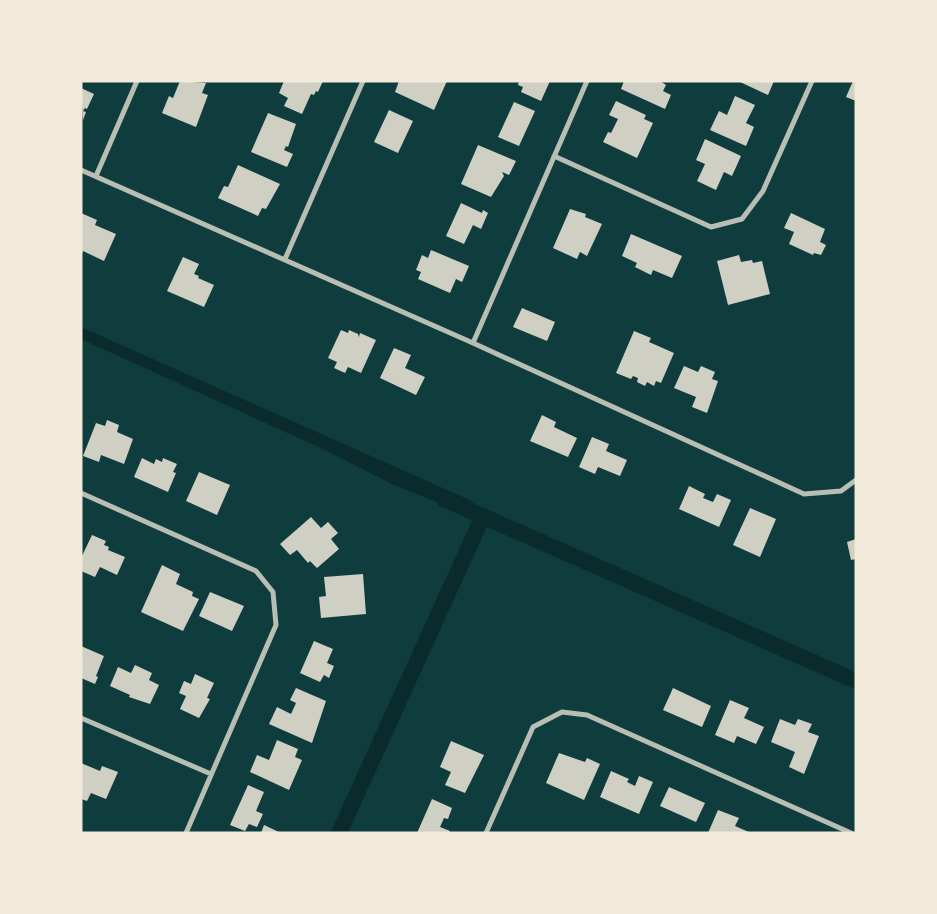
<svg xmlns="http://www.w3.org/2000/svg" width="937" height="914" font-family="'Work Sans',sans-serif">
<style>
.water{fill:#0a2a2b}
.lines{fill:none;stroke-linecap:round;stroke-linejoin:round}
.canal{stroke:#0a2a2b;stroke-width:16}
.building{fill:#cfcfc3}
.minor{stroke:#b8beb3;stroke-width:5}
</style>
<rect width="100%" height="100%" fill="#0f3d3e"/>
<path class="water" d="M81,327L472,501L460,511L394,485L325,450L81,339Z"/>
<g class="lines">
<path class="canal" d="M444,499L856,681
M339,833L483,516"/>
</g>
<path class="building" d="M180,81L206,83L202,93L208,95L196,127L162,113L169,96L173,98Z
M284,81H323L318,92L316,91L314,95L311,94L302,114L284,106L288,98L279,93Z
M399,81L413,82L447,81L434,110L395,92Z
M519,81H550L541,101L521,92L523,87L518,85Z
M624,81H660L666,85L663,91L671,95L665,109L621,89Z
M738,81H774L768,95Z
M853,81H856V101L846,97Z
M81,88L94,94L87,109L85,108L83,111L86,112L83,120Z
M735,96L755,105L746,123L754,127L746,146L710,130L719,111L727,115Z
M616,101L646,115L644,119L653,123L637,158L603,142L608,132L611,133L618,119L609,115Z
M514,102L535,111L519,146L498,137Z
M389,110L413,121L398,153L374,142Z
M268,113L296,124L288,147L286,146L284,150L293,154L287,167L251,152Z
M705,139L741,156L732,176L724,172L716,190L697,181L705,164L696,160Z
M478,145L516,161L509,175L502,172L504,176L491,197L461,184Z
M238,165L280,184L266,209L262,208L258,216L218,198L224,186L228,187Z
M461,203L482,213L483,210L488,213L481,229L473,225L464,244L446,236Z
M570,209L586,214L585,217L602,224L587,256L580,252L577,259L553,248Z
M81,213L97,220L95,225L116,234L104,261L83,251L81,256Z
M791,213L825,229L820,242L826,245L821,255L814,253L813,255L789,244L794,232L784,228Z
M631,234L682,256L672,278L653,270L651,275L635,267L637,263L622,256Z
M431,250L469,266L462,282L456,279L450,293L418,279L421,272L416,270L422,255L428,258Z
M739,255L741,262L752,260L753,263L762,261L770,294L728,305L717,261Z
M183,257L199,264L194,274L199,276L198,278L214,285L204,307L167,291Z
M522,308L555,322L547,341L513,327Z
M341,330L348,333L349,330L358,334L359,337L360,333L376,340L361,373L348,367L345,373L334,368L337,362L328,358Z
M634,331L651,338L649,342L674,353L661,383L656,381L654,386L647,382L645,386L637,382L638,378L633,376L631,379L616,373Z
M394,348L411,355L405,368L425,377L416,395L380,378Z
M684,366L698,372L701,366L715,372L712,379L718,381L707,413L692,407L696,397L674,388Z
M542,415L556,422L554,427L577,438L568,457L530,441Z
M107,420L119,425L117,432L133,439L124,464L101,455L99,462L83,456L96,423L105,426Z
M592,437L609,444L606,451L627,460L620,476L598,467L595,474L579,467Z
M142,458L154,464L156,459L162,462L163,458L177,464L173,472L176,473L168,492L134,477Z
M199,472L230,485L217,515L186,501Z
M689,486L705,494L703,498L713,502L717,494L731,500L719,527L679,509Z
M750,508L776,519L760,557L733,545Z
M311,517L321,528L328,522L338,533L331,539L339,549L317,568L310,561L308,563L297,550L290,555L280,544Z
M92,535L106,541L104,545L109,547L108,550L125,557L117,575L100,567L95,577L81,571V558Z
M856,539V559L851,560L847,542Z
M162,565L180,574L176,584L193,592L192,596L199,599L183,631L141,612Z
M363,574L366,614L321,618L319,597L326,596L324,577Z
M210,592L244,606L232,631L199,616Z
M314,641L333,649L327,663L334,666L329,678L324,675L320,682L300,673Z
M81,646L104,656L96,676L98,677L95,684L81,678Z
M135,665L152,673L149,680L159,685L150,704L129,697L130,695L110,686L118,667L131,673Z
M195,674L214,683L207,698L210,699L199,718L180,709L186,696L179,693L184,681L191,684Z
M296,688L326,701L312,743L269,724L277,707L291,714L296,703L290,700Z
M673,688L711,706L702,727L663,710Z
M730,700L749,708L744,718L764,727L756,744L737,736L734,743L715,735Z
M780,719L795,725L798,719L812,724L808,732L819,736L804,774L789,767L795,752L771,742Z
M277,740L298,749L295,757L302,760L289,790L250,772L257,755L269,760Z
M451,741L484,755L465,793L445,785L451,772L440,767Z
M559,753L585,762L587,758L600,764L584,800L546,783Z
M81,763L100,771L102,766L118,772L106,799L91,793L87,801L81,799Z
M611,771L629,779L627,782L635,786L639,776L653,782L639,814L600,797Z
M248,785L264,792L256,811L263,814L257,827L249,824L245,831L230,825Z
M669,787L705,803L696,822L660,806Z
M432,799L452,808L448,819L444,818L440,827L450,831L449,833H417Z
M718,810L739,818L735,826L751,833H708Z
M264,825L281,833H261Z"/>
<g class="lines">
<path class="minor" d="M554,156L711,227L742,219L763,191L812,81
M81,170L473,343L804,494L841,491L856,480
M96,176L137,81
M285,259L363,81
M473,343L587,81
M81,493L256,571L273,592L276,625L186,833
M81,718L211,774
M486,833L533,727L562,712L587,715L851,833"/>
</g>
<rect width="937" height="914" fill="none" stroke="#f1e9da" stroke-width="165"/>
</svg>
